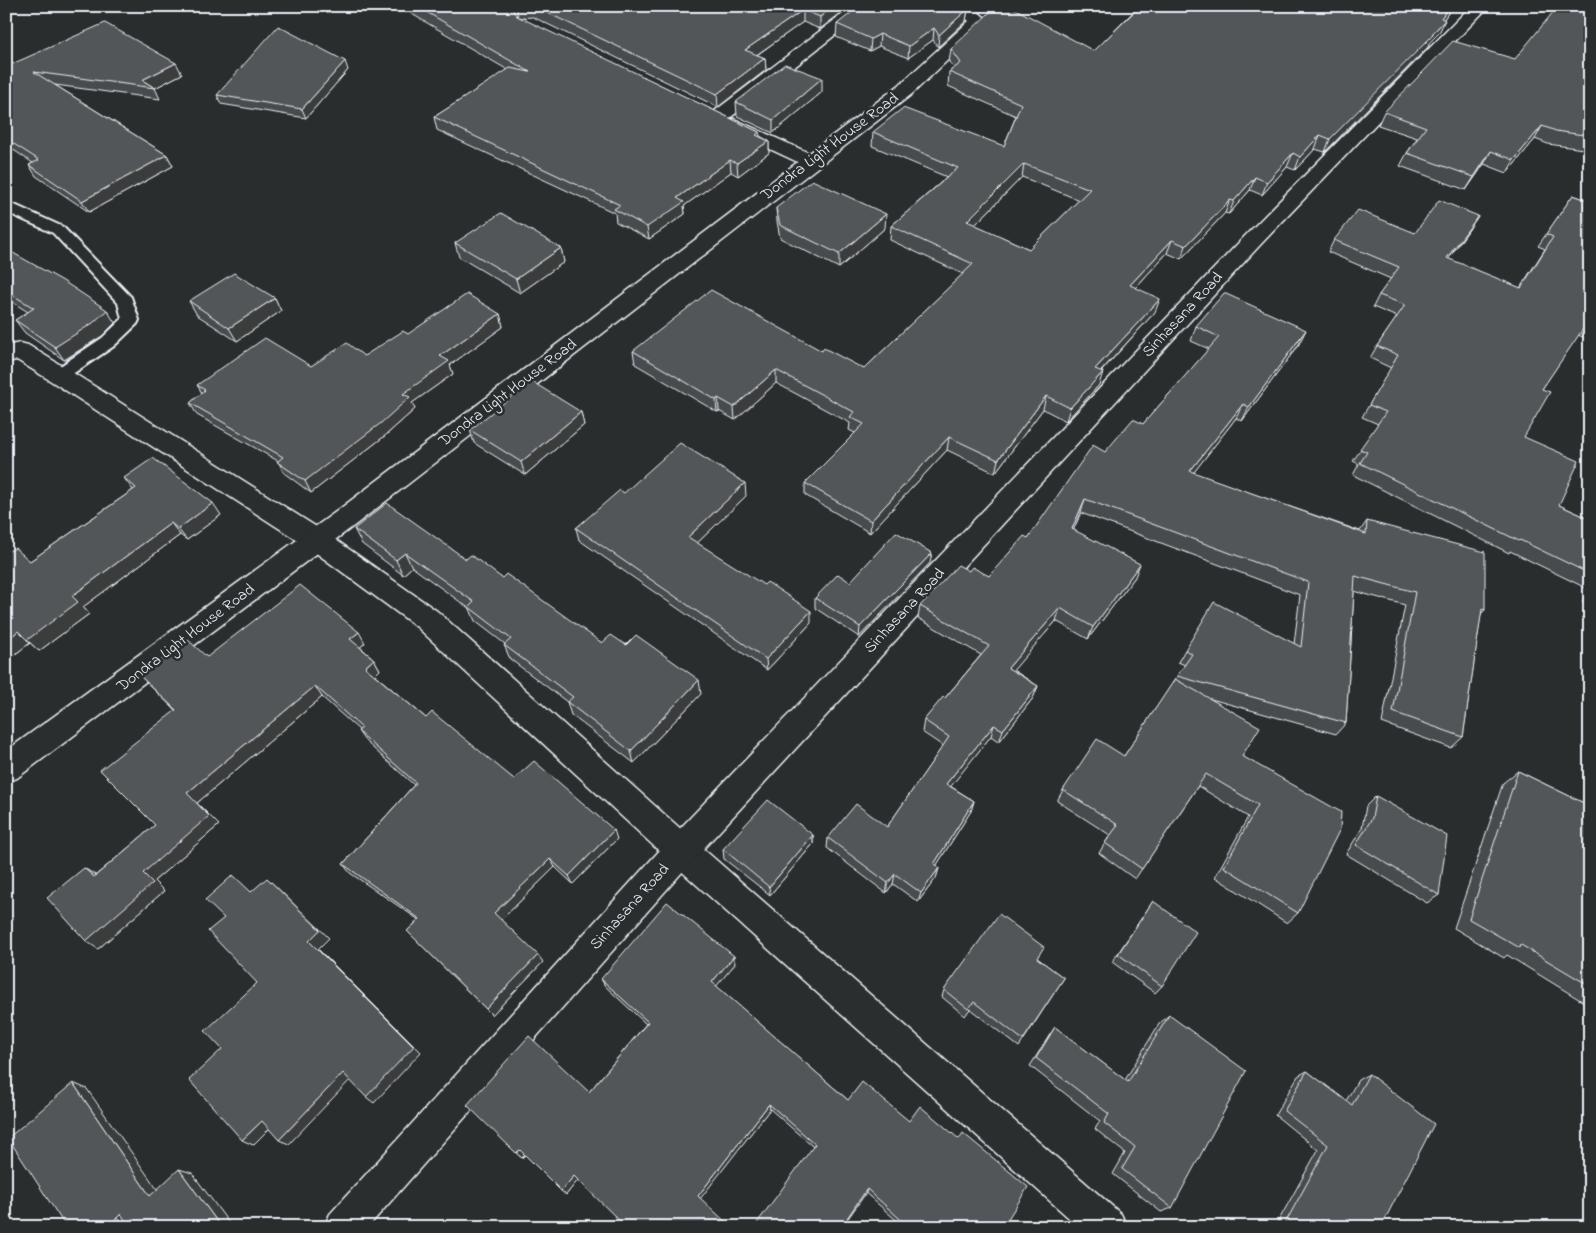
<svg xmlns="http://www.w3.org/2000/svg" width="1596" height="1233" font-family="'Indie Flower',sans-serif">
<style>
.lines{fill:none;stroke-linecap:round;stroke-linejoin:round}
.lane-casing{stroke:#e8f1f8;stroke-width:4}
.street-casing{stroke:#e8f1f8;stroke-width:3}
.primary-casing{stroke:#e8f1f8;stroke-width:3}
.lane{fill:#2a2d2e;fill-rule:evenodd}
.street{fill:#2a2d2e;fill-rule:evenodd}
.primary{fill:#2a2d2e;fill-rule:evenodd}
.wall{fill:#474b4d;stroke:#e8f1f8;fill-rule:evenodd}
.shaded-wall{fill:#3a3d3e;stroke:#e8f1f8}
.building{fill:#535759;stroke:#e8f1f8;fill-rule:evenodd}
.labels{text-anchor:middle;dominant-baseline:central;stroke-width:5;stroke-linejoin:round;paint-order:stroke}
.street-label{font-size:16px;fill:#e8f1f8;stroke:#2a2d2e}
</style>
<rect width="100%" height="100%" fill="#2a2d2e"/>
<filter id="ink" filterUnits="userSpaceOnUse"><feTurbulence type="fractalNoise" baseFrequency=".02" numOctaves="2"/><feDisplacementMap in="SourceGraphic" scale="10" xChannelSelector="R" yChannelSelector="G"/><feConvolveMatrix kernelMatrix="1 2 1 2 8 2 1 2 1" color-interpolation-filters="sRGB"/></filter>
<g filter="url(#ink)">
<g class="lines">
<g class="lane-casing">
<path id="lane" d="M6,201L63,227L131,297L139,320L137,324L114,346L65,379L59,381L53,379L50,375L53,371L102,338L122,319L118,303L53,233L6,212Z"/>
</g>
<g class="street-casing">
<path id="street" d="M853,6H872L726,121H712L709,117L712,113Z
M734,119L818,157L821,161L818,165H804L727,129L724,125L727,121Z
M20,343L28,345L67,369L326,533L437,611L692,839L1121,1214L1127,1227H1079L670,861L417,627L308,547L51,381L17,360L6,362V346Z"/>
</g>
<g class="primary-casing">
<path id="primary" d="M952,6H971L989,21L912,94L355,525L17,778L6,782V751L337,511L898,86L969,21Z
M1471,6H1489L1261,244L692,861L368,1227H324L330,1214L670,839L1247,234Z"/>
</g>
<use href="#lane" class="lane"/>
<use href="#street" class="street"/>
<use href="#primary" class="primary"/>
</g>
<path class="wall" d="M398,6H850L820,29L803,22L757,55L765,58L766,70L718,107L533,17L519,18L759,132L760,136L769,141V153L738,176L731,172L684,206L685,214L649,239L616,222L615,213L437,130L434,117L508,70Z
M974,6H986V8L981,11Z
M1139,6H1453L1444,19L1439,33L1430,42L1428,47L1325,152L1315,149L1295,170L1287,167L1262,195L1250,190L1229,214L1225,213L1181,259L1167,253L1136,287L1155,312L1101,372L1099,385L1066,421L1043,409L995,473L947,450L870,533L805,495V483L855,433L849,430L850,423L776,383L735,420L719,411L717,412L635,364L633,351H822L864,369L963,274L890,240L891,226L947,177L872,146L873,132L1004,146L1016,116L948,86L949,72L954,68L949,62L951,49L1094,51ZM1022,177L1079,200L1029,249L975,225Z
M1590,6V150L1548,144L1535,139L1507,173L1484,164L1466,190L1400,166L1407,153L1417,138L1378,125L1384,112L1515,59Z
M968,9L966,21L938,47L933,40L908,58L879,46L870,51L836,37L837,24Z
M6,60L12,64L182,74L155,88L160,99L55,85L167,155L173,166L89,212L36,176L29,165L33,163L6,145Z
M348,70L306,118L221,104L217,95Z
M822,92L773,133L737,116L736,102Z
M1573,195L1590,201V340L1578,335L1542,389L1524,437L1559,505L1590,519V606L1582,602L1588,589L1510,551L1509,553L1353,475L1359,464L1353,461L1378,424L1362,417L1391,368L1370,358L1377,346L1397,317L1373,307L1379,295L1391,279L1328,252L1334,240L1470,228L1448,259L1520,288L1545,249L1538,246Z
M776,208L885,228L839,268L780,238L777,221Z
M455,243L561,248L564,262L520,293L459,257Z
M6,249L115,323L102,336L64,360L25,333L15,320L28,312L6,298Z
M275,298L281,311L237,341L197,315L189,301Z
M500,314L503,327L450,365L453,374L412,403L415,409L386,435L311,493L284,473L278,461L197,415L190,403L202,393L197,385L311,366L364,356L408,334Z
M1196,326L1299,344L1242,421L1236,418L1193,473L1360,531L1367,521L1485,610L1481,614L1463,737L1451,748L1382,723L1405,605L1354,591L1346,723L1336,734L1211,699L1242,756L1298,913L1287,923L1215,877L1248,817L1198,786L1135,879L1099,853L1110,835L1057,801L1063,790L1124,756L1185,665L1178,662L1185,650L1294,644L1300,595L1081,513L1073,529L1135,577L1088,639L1056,621L1013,670L1038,686L1033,698L999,742L991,736L950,786L974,801L971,811L936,866L939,868L936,878L918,902L893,884L886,893L827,848L828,838L887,827L943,746L922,732L924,720L945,698L981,655L918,618L920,606L969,571L989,576L1028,538L1105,452L1143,424L1209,349L1191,341Z
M581,412L584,425L525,475L474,443L470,430Z
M124,478L221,515L187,540L180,535L83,607L89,614L39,651L30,643L6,661V549L9,551L30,561L133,490Z
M624,493L746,496L697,543L811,623L767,670L579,540L576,528Z
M354,529L466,559L502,578L602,643L626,645L701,694L634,763L571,715L567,702L510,659L504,645L505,644L475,621L470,609L412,567L403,575L362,544Z
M930,563L859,637L815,608V598L850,582Z
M365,643L360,647L374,659L380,670L375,675L426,718L514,779L617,839L573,884L555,867L501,920L543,962L492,1015L407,931L419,920L350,873L343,864L414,785L365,741L358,731L359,730L322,697L197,803L219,825L154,881L164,891L98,949L96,875L155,825L176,711L140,676L207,657Z
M1518,771L1590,806V1006L1507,955L1504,958L1454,928L1503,783Z
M1376,796L1439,895L1427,903L1346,854L1362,828L1366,806Z
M813,835V844L770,895L724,859L723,849Z
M1153,901L1162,986L1155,993L1112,962L1147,910Z
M1037,958L1064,978L1019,1047L970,1009L965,1016L942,997L944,990Z
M735,964L716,986L848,1100L1003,1227H904L770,1109L700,1198L578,1180L566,1195L525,1155L522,1158L516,1153L589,1092L646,1024L605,986L601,979Z
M1169,1015L1172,1208L1161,1212L1113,1174L1125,1153L1095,1129L1100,1121L1030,1066L1049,1036L1055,1027L1125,1080L1159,1024Z
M1307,1071L1346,1101L1358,1080L1369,1074L1381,1227H1275L1318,1150L1275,1115L1298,1076Z"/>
<path class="shaded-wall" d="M516,6L518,18L515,23L513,11Z
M834,6H850L820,29V17Z
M982,6H986V8L981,11Z
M1450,6H1453L1436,30L1445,20L1439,33L1430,42L1428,47L1325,152L1330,139L1441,18Z
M968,9L966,21L938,47L939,35Z
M803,10V22L745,63V50Z
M934,28L933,40L908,58L909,46Z
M880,34L879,46L870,51L871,39Z
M765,58L766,70L718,107L717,94Z
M345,61L348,70L306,118L302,109Z
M176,63L182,74L155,88L142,80Z
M822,78V92L773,133V120Z
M1542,126L1535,139L1507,173L1514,160Z
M1320,135L1315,149L1295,170L1300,157Z
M769,141V153L738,176L737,163Z
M1491,151L1484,164L1466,190L1474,177Z
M1293,153L1287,167L1262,195L1267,182Z
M167,155L173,166L89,212L82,201Z
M730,160L731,172L684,206L685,214L649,239L647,227L677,198Z
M1024,164L1022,177L965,235L967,221Z
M1255,177L1250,190L1229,214L1234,201Z
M1230,200L1225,213L1181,259L1186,246Z
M886,214L885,228L839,268V254Z
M1478,216L1470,228L1440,271L1447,258Z
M1172,240L1167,253L1126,298L1130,285Z
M561,248L564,262L520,293L516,279Z
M275,298L281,311L237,341L229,328Z
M1160,299L1155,312L1091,382L1095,369Z
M107,310L115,323L102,336L64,360L55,347Z
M500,314L503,327L450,365L453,374L412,403L415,409L386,435L311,493L305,481L403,394L440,356Z
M1306,330L1299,344L1242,421L1249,407Z
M776,370V383L735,420L734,407Z
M1103,372L1099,385L1066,421L1070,408Z
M1046,396L1043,409L995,473L998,460Z
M718,398L719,411L717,412L716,400Z
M1243,404L1236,418L1184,485L1190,471Z
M581,412L584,425L525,475L521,462Z
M949,437L947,450L870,533L871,521Z
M745,483L746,496L690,550L688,537Z
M1085,499L1081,513L1068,542L1072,529Z
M213,503L221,515L187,540L178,529Z
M171,523L180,535L83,607L89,614L39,651L27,640L72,596Z
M405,553L412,567L403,575L396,560Z
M932,553L930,563L859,637L860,627Z
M1140,564L1135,577L1088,639L1093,627Z
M1060,608L1056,621L1005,680L1008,668Z
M811,611V623L767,670L766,659Z
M18,631L30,643L6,661V641Z
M359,632L365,643L357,650L350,639Z
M374,659L380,670L372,678L365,667Z
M699,680L701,694L634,763L631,751Z
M315,686L322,697L197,803L219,825L154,881L164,891L98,949L86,941L143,873L187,793Z
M1038,686L1033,698L999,742L1003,730Z
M994,725L991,736L944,795L946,784Z
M974,801L971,811L931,874L934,864Z
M614,830L617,839L573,884L569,876Z
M813,835V844L770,895L769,887Z
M550,859L555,867L500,921L494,913Z
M84,868L97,876L94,877Z
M939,868L936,878L918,902L921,893Z
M895,874L893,884L886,893L888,883Z
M267,878L329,938L318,949L421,1052L374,1103L366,1097Z
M538,955L543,962L492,1015L486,1009Z
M734,956L735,964L714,989L712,982Z
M343,1073L351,1079L289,1144L279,1140Z
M73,1083L87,1089L164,1199L150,1196Z
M769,1104L770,1109L700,1199L698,1196Z
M262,1121L273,1125L253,1145L242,1140Z
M520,1150L525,1154L522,1158L516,1153Z
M179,1169L192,1173L232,1227H221Z
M574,1176L578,1180L566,1195L561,1191Z
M867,1189L866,1193L842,1227H841Z
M121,1214L136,1217L125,1227H107Z"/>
<path class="building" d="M416,6H516L513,11L517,16L759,132L756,135L769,141L737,163L730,160L677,198L684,202L647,227L614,209L620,205L434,117L510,68L530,72Z
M533,6H834L820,17L803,10L745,50L765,58L717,94Z
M860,6H965L968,9L939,35L934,28L909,46L880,34L871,39L837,24Z
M999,6H1010L1094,51L1140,6H1450L1441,18L1445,20L1432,34H1434L1330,139L1320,135L1300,157L1293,153L1267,182L1255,177L1234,201L1230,200L1186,246L1172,240L1130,285L1160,299L1095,369L1103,372L1070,408L1046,396L998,460L949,437L871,521L805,483L864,424L850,417L854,412L776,370L734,407L718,398L716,400L633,351L711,290L822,351L824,348L864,369L973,264L891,226L958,168L873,132L903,108L1004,146L1021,104L949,72L961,63L951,49L989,13ZM1024,164L1090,189L1029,249L967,221Z
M1558,6H1590V136L1556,131L1542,126L1514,160L1491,151L1474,177L1407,153L1426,127L1384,112L1453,41L1515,59Z
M105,23L176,63L142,80L155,88L34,72L167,155L82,201L29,165L39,160L6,139V60L12,64Z
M278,26L345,61L302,109L217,95Z
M785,64L822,78L773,120L736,102Z
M812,180L886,214L839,254L780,225L776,208Z
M1573,195L1590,201V324L1587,323L1542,389L1550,392L1524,437L1579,461L1559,505L1590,519V574L1520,540L1519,541L1360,463L1367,452L1360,449L1386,412L1369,405L1398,355L1377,346L1405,305L1379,295L1399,267L1334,240L1358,210L1415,233L1439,200L1478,216L1447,258L1521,288L1553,237L1546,234Z
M501,213L561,248L516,279L455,243Z
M6,249L63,281L107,310L93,323L55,347L15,320L34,308L6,291Z
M234,273L275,298L229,328L189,301Z
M1224,293L1306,330L1249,407L1243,404L1190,471L1366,534L1367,521L1485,552V610L1482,609L1463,737L1393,712L1415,592L1355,576L1346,723L1177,676L1192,654L1185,650L1214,602L1301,647L1308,582L1085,499L1072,529L1140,564L1093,627L1060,608L1008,668L1038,686L1003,730L994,725L946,784L974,801L934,864L939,868L921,893L895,874L888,883L828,838L856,804L887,827L949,737L924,720L943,697L945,698L989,646L920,606L958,565L969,571L972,567L989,576L1024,536L1028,538L1093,445L1105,452L1133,419L1143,424L1219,337L1196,326Z
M467,294L500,314L440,356L449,361L403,394L410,397L381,423L305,481L277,462L283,457L190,403L205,390L197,385L265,338L311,366L347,343L364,356L403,331L408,334Z
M531,381L581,412L521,462L470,430Z
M680,443L745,483L688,537L764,585L767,582L811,611L766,659L576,528L620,490L624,493Z
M153,458L213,503L178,529L171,523L72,596L78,602L27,640L18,631L6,641V549L9,551L15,548L30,561L136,488L124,478Z
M387,503L466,559L471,555L502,578L506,574L602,643L611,635L626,645L636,635L699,680L631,751L567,702L573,697L504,645L511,639L469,607L474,602L405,553L396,560L354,529Z
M896,532L932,553L860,627L815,598L838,574L850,582Z
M300,585L359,632L350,639L374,659L365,667L426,718L432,712L514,779L534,761L614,830L569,876L550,859L494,913L538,955L486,1009L407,931L420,919L343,864L416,783L358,731L362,728L315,686L187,793L209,816L143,873L153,883L86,941L47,898L84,868L94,877L155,825L100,770L176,710L140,676L188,640L207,657Z
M1175,679L1260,727L1242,756L1341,812L1340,829L1298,913L1224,867L1258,805L1206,774L1142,869L1105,843L1118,825L1063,790L1097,739L1124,756Z
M1518,771L1590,806V986L1521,945L1520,948L1469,919Z
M1376,796L1447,836L1439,895L1356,845L1372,818Z
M768,800L813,835L769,887L723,849Z
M233,875L251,892L267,878L320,930L309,941L414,1046L366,1097L343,1073L279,1140L262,1121L242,1140L189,1080L222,1049L205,1031L257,983L208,931L224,918L205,900Z
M1153,901L1196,932L1162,986L1118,954Z
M667,902L734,956L712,982L848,1100L862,1082L909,1121L920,1106L959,1139L963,1133L1028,1187L1003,1227H909L867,1189L841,1227H754L815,1144L769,1104L698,1196L731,1227H626L574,1176L561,1191L520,1150L516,1153L467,1105L529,1036L589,1092L648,1022L601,979Z
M999,914L1044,947L1037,958L1064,978L1023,1040L974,1002L968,1009L944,990Z
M1169,1015L1246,1071L1172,1208L1122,1169L1135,1147L1104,1123L1109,1114L1036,1058L1055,1027L1128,1082Z
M1307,1071L1352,1105L1369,1074L1434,1124L1381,1227H1283L1328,1145L1284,1111Z
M73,1083L150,1196L179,1169L221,1227H130L121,1214L107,1227H66L8,1138Z"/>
</g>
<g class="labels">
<g class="street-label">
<text transform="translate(830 147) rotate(-37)">Dondra Light House Road</text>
<text transform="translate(1183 315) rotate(-47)">Sinhasana Road</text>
<text transform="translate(508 393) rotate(-37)">Dondra Light House Road</text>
<text transform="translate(905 611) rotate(-47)">Sinhasana Road</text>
<text transform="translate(186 638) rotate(-37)">Dondra Light House Road</text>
<text transform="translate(630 907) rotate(-48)">Sinhasana Road</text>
</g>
</g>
<rect width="1596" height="1233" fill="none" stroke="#2a2d2e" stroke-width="25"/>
<rect x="12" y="12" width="1571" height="1208" fill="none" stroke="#e8f1f8" stroke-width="2" filter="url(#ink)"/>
</svg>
